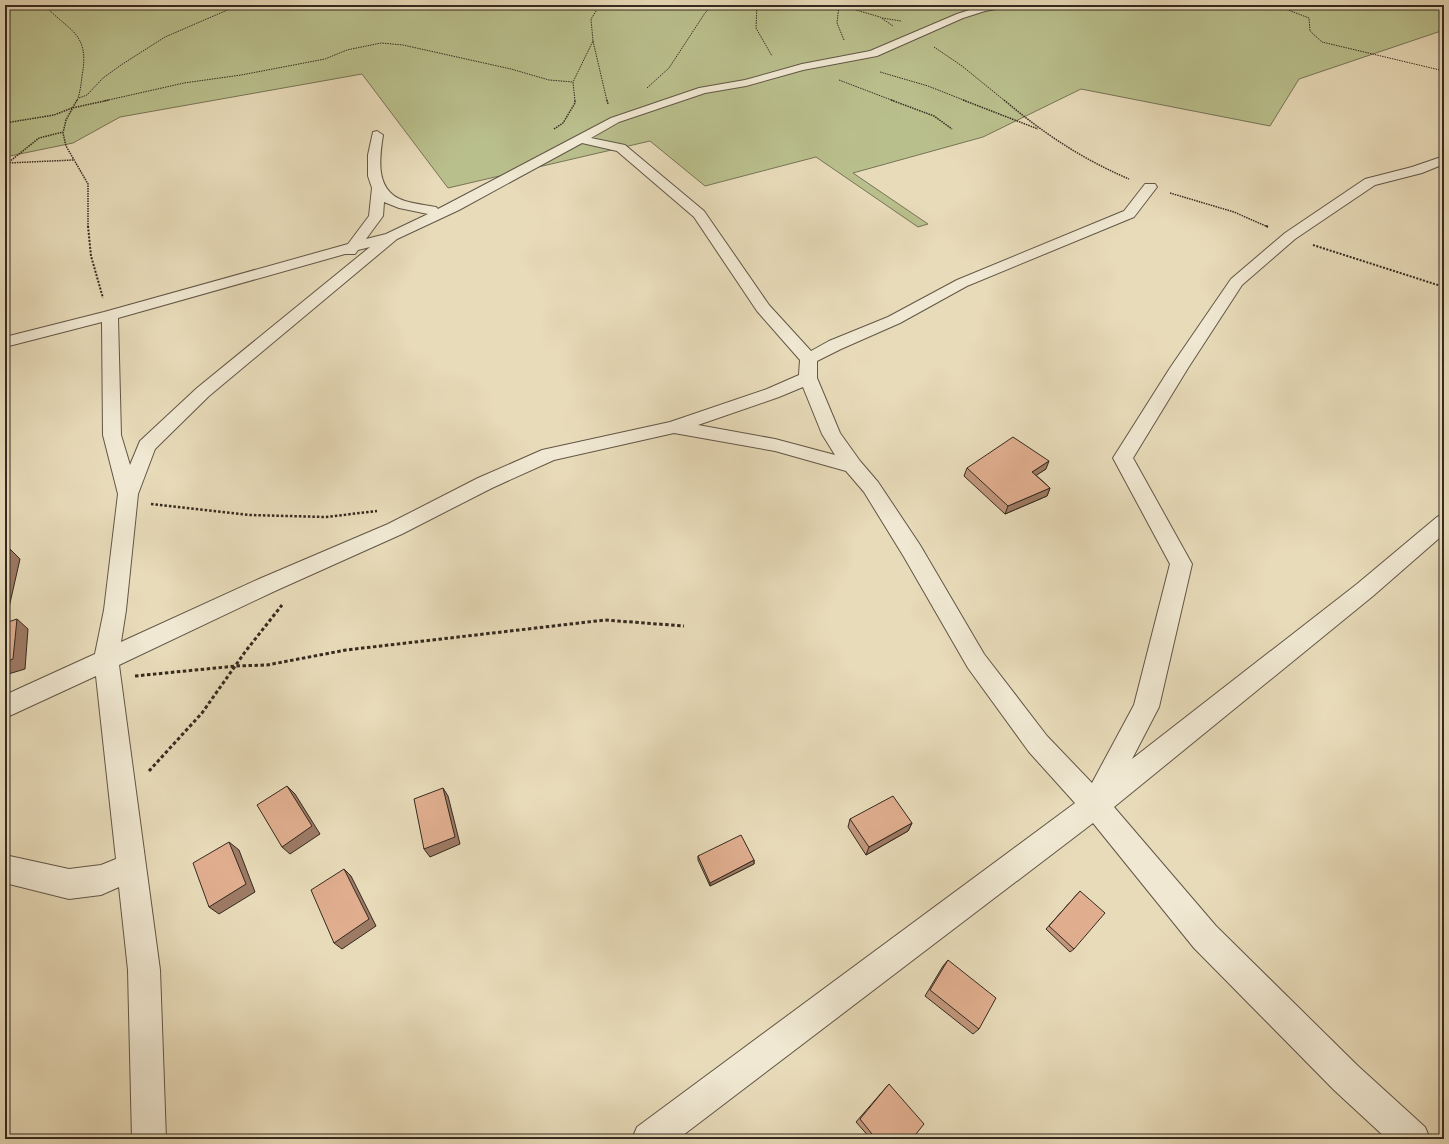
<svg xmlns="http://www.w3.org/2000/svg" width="1449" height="1144" font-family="'IM FELL Great Primer',serif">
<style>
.green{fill:#b9bf8c;stroke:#777456}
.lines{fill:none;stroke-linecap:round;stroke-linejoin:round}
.minor-casing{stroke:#625646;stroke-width:2}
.path-far4{stroke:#352a20;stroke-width:1;stroke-dasharray:1.5 1;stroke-linecap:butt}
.path-far3{stroke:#352a20;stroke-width:1.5;stroke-dasharray:1.5 1;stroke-linecap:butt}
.path-far2{stroke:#352a20;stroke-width:2;stroke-dasharray:2 1.5;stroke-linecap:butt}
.path-far1{stroke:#352a20;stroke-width:2.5;stroke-dasharray:2.5 2;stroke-linecap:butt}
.path{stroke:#352a20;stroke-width:3;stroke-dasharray:3.5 2.5;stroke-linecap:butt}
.minor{fill:#f0e8d2;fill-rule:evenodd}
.wall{fill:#c1967b;stroke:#352a20}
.shaded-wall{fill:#9d7a64;stroke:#352a20}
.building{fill:#e0ae8f;stroke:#352a20}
</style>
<rect width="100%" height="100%" fill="#e8dbb9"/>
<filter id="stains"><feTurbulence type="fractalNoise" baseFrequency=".005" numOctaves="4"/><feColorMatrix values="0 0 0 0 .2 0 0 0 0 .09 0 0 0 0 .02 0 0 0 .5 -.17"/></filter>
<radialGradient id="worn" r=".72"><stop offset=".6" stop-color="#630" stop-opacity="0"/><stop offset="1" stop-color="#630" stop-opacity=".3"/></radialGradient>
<path class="green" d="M5,5H1444V30L1299,79L1270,126L1081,89L983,137L853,173L928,224L918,227L816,157L705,186L650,141L448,188L362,74L120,117L73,143L5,157Z"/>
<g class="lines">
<g class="minor-casing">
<path id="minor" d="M985,5H1009L1007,7L985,11L963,18L877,56L803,70L746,86L705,93L619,122L591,138L625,145L704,211L769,305L811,351L829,341L888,317L957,280L1124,211L1145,184H1155L1157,187L1134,217L967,286L900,323L841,349L817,361V378L840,433L860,461L878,482L920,545L984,654L1047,736L1092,783L1134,705L1170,564L1113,458L1170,368L1231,279L1285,233L1365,179L1412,167L1444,156V164L1422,173L1375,185L1295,239L1242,285L1188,368L1133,458L1192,564L1159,707L1132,759L1357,584L1437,517L1444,514V534L1373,596L1114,807L1216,926L1358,1066L1425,1127L1430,1139H1387L1334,1090L1194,948L1093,823L678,1139H632L637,1127L1075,803L1029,752L968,668L904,557L864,492L846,471L775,451L674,433L554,460L492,488L402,534L275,591L119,665L160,970L166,1139H132L128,970L119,887L101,895L69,899L5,883V855L69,869L101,865L116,859L96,676L5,718V695L95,654L104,610L118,494L103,435L102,322L5,347V337L104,312L348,244L369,216L372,188L368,176V155L373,132L377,131L383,135C379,160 375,192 405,201C415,204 426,205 436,207L438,209L611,118L699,88L745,80L802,64L870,51L957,14ZM582,143L617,151L694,217L757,311L800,360L799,375L767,389L670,422L542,450L478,478L388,524L259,579L121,642L126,610L138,494L155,449L209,396L397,239L459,210ZM384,202L399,208L428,214L386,234L366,239L383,216ZM370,247L197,388L140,441L130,465L121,435L118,318L345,254H355L358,250ZM803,387L822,434L835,455L775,439L698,425L779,397Z"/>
</g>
<path class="path-far4" d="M44,5C70,32 90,33 82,76C81,85 80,93 77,101
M757,5L756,28L772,56
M839,5L880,17L893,26
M839,5L837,23L844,40
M1275,5L1309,18L1310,31L1322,42L1444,71
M882,18L901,21
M593,41L607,101
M934,47L962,66L1005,101
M880,72L928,86L966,101
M839,80L894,101
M647,88L669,68L705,13L713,5
M79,98L87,95L103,78L121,65L165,37L239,5
M104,101L184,83L241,75L325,59L347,50L381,43L403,45L511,69L549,80L573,82
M575,101L573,82L593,41L591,19L600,5"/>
<path class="path-far3" d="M77,100L66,120L63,133L66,146L88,184V227
M607,100L608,104
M891,100L934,116L952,129
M963,100L1038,129
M1004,100C1043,133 1082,159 1129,179
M5,123L54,115L72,108L109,100
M554,129L563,123L575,103V100
M9,162L39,138L63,132
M5,165L8,163L73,160
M1170,193L1234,212L1268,227"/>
<path class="path-far2" d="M88,226L91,256L103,298
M1266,226L1269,227
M1313,245L1444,287"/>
<path class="path-far1" d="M151,504L250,515L326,517L377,511"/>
<path class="path" d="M135,676L236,666L267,665L346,650L605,620L684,626
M149,771L202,713L245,652L282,605"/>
<use href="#minor" class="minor"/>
</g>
<path class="wall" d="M967,468L1046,469L1036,475L1050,488L1047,496L1005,514L964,476Z
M850,819L912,823L908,831L866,855L848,827Z
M698,856L754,860V864L710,886L698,860Z
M1080,891L1074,949L1070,952L1046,929Z
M948,960L979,1029L973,1034L925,996L943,966Z
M889,1084L912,1139H871L856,1122Z"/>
<path class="shaded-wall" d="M1049,461L1046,469L1029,480L1032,472Z
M1050,488L1047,496L1005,514L1008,506Z
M10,549L20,559L5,625V569Z
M17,619L28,629L25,669L5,675V662Z
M287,786L295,794L320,834L290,854L282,847Z
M443,788L448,796L460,844L430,857L424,849Z
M912,823L908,831L866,855L869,847Z
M229,842L239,850L255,892L219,914L209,907Z
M754,860V864L710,886V883Z
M344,869L351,876L376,926L342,949L334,943Z"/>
<path class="building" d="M1013,437L1049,461L1032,472L1050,488L1008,506L967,468Z
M10,549L5,569V550Z
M17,619L13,659L5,662V623Z
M287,786L312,826L282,847L257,805Z
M443,788L455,837L424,849L414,799Z
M893,796L912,823L869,847L850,819Z
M741,835L754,860L710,883L698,856Z
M229,842L246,884L209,907L193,863Z
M344,869L369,919L334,943L311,890Z
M1080,891L1105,913L1074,949L1049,926Z
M948,960L996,998L979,1029L930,990Z
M889,1084L924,1124L912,1139H876L860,1119Z
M954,1135L956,1139H949Z"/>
<rect width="1449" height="1144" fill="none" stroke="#e8dbb9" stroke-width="20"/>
<rect x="6" y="6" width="1437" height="1132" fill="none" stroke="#352a20" stroke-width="2"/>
<rect x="10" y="10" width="1429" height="1124" fill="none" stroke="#352a20"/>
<rect width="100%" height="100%" filter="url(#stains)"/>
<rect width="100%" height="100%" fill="url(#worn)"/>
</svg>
